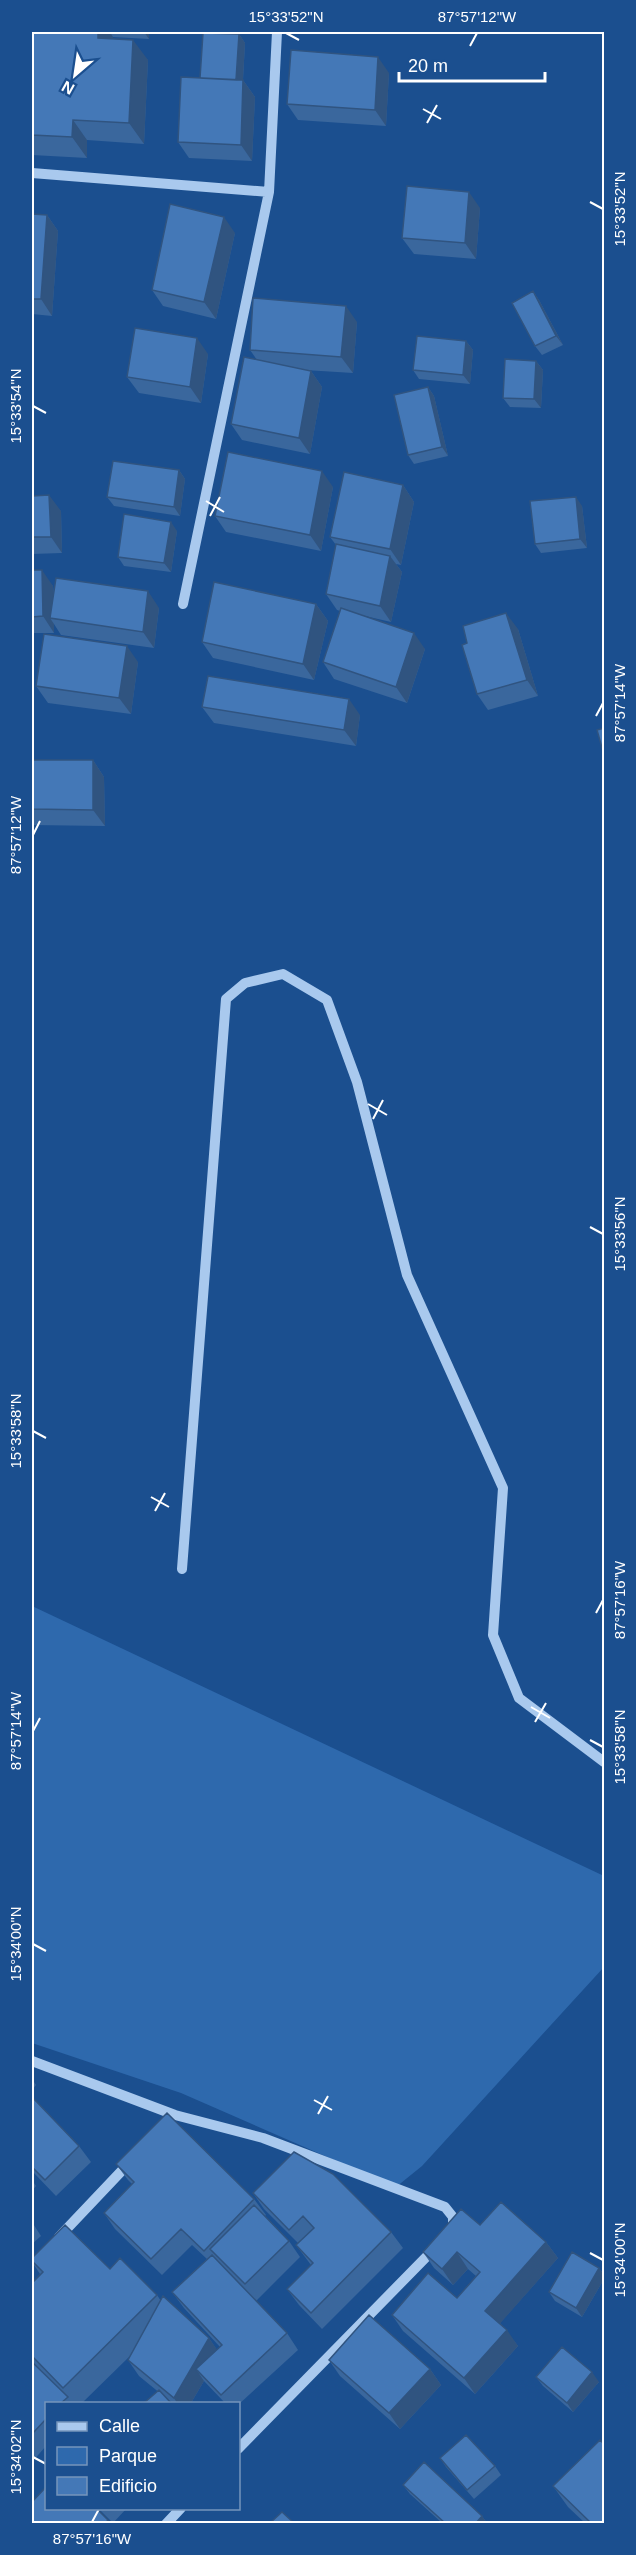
<svg xmlns="http://www.w3.org/2000/svg" width="636" height="2555" font-family="Arial,sans-serif">
<style>
.green{fill:#2e69ad}
.lines{fill:none;stroke-linecap:round;stroke-linejoin:round}
.minor{stroke:#a9c9ee;stroke-width:10}
.wall{fill:#3a679d}
.shaded-wall{fill:#305480}
.building{fill:#4478b7;stroke:#305480;stroke-width:1.5}
.ticks{fill:none;stroke:#fff;stroke-width:2}
.neatline{fill:none;stroke:#fff;stroke-width:2}
.ticks-label{font-size:15px;text-anchor:middle;fill:#fff}
</style>
<rect width="100%" height="100%" fill="#1b4f8f"/>
<path class="green" d="M32,1606L604,1876V1967L422,2166L396,2187L181,2093L32,2043Z"/>
<g class="lines">
<path class="minor" d="M32,173L269,192
M183,604L269,192L277,32
M182,1569L226,999L245,983L283,974L327,1000L357,1082L407,1275L503,1488L493,1635L519,1698L604,1762
M32,2061L175,2115L263,2138L445,2207L453,2217V2230
M59,2237L131,2161
M238,2449L435,2248
M166,2524L181,2508"/>
</g>
<path class="wall" d="M32,32H149V39L113,37V38L148,60L144,144L87,140V158L32,155Z
M239,34L245,43L243,80L255,97L252,161L189,158L178,142L200,78Z
M389,73L386,126L298,120L287,104Z
M480,208L476,259L414,254L402,238Z
M32,214L47,215L58,231L52,316L32,314Z
M235,233L216,319L163,306L152,290Z
M533,291L539,300L563,345L542,355L535,346Z
M357,322L353,373L305,370L311,371L322,387L310,454L242,440L231,424L257,360L250,350Z
M466,341L473,350L470,384L419,379L413,370Z
M208,354L201,403L139,393L127,377Z
M536,361L543,370L541,408L510,407L503,398Z
M428,387L434,396L448,456L414,464L408,455Z
M179,470L185,479L180,516L114,506L107,497Z
M403,485L414,502L401,565L396,564L402,572L391,622L365,616L425,649L407,703L334,679L323,662L340,611L337,610L326,594L336,545L330,537Z
M333,487L321,551L226,532L215,516Z
M32,496L61,511L62,553L32,554Z
M582,506L587,548L541,553L535,544Z
M177,531L171,572L124,566L118,557Z
M32,570L53,586L54,595L159,608L154,648L61,635L54,624V633H32Z
M316,604L328,621L314,680L213,658L202,642Z
M518,629L538,696L488,710L477,694L467,643Z
M138,662L131,714L48,703L36,686Z
M202,707L360,715L356,746L214,723Z
M32,760H93L104,777L105,826L32,825Z
M32,2079L36,2085L32,2090Z
M32,2097L79,2146L91,2162L56,2196L32,2171Z
M116,2164L254,2199L266,2215L265,2216L289,2241L300,2257L256,2301L237,2281L287,2333L298,2350L238,2405V2403H225L204,2381L191,2403H172L139,2376L128,2360L130,2356L82,2403H46V2446L32,2462V2283L40,2274L32,2262L110,2269L157,2295L161,2301L209,2338L217,2350L220,2347L184,2308L172,2292L207,2259L192,2245L162,2275L115,2229L104,2213L132,2184L128,2180Z
M32,2180L36,2186L32,2191Z
M253,2193L391,2232L403,2248L322,2329L299,2305L287,2289L311,2265L296,2245L298,2243L264,2209Z
M32,2222L41,2236L32,2244Z
M480,2225L546,2242L558,2258L500,2323L518,2346L475,2394L403,2331L392,2315L457,2298L476,2276L468,2269L453,2285L434,2268L423,2252Z
M599,2268L604,2275V2279L582,2317L555,2301L549,2292Z
M329,2360L430,2369L441,2385L400,2429L340,2376Z
M536,2377L599,2382L573,2412L543,2386Z
M440,2458L495,2466L501,2475L474,2499L446,2467Z
M403,2485L482,2516L487,2523H442L410,2494Z
M553,2486L604,2523H585L568,2507Z
M98,2508H127L113,2523Z"/>
<path class="shaded-wall" d="M98,32H110L113,37L112,58L98,38Z
M144,32H149V39Z
M239,34L245,43L242,96L236,87Z
M133,40L148,60L144,144L129,123Z
M378,57L389,73L386,126L375,110Z
M243,80L255,97L252,161L241,145Z
M73,120L87,140V158L72,137Z
M469,192L480,208L476,259L465,243Z
M47,215L58,231L52,316L41,299Z
M224,217L235,233L216,319L204,302Z
M533,291L539,300L563,345L556,336Z
M346,306L357,322L353,373L341,357Z
M197,338L208,354L201,403L190,387Z
M466,341L473,350L470,384L463,375Z
M536,361L543,370L541,408L534,399Z
M311,371L322,387L310,454L299,438Z
M428,387L434,396L448,456L442,447Z
M179,470L185,479L180,516L174,507Z
M322,471L333,487L321,551L310,535Z
M403,485L414,502L401,565L390,549Z
M49,495L61,511L62,553L51,537Z
M576,497L582,506L587,548L580,539Z
M171,522L177,531L171,572L164,563Z
M390,556L402,572L391,622L380,606Z
M42,570L53,586L54,619L50,618L54,624V633L43,616Z
M148,591L159,608L154,648L143,632Z
M316,604L328,621L314,680L303,664Z
M506,613L518,629L538,696L527,680Z
M414,633L425,649L407,703L396,687Z
M127,646L138,662L131,714L119,698Z
M349,699L360,715L356,746L344,730Z
M93,760L104,777L105,826L93,810Z
M546,2242L558,2258L497,2327L485,2311Z
M457,2252L468,2269L453,2285L442,2269Z
M599,2268L604,2275V2279L582,2317L576,2308Z
M507,2330L518,2346L475,2394L464,2378Z
M209,2338L220,2354L196,2369L204,2381L191,2403H177L174,2398Z
M430,2369L441,2385L400,2429L389,2413Z
M592,2372L599,2382L573,2412L567,2403Z
M482,2516L487,2523H476Z"/>
<path class="building" d="M32,32H98V38L133,40L129,123L73,120L72,137L32,135Z
M203,33L239,34L236,80L200,78Z
M291,50L378,57L375,110L287,104Z
M181,77L243,80L241,145L178,142Z
M407,186L469,192L465,243L402,238Z
M170,204L224,217L204,302L152,290Z
M32,214L47,215L41,299H32Z
M533,291L556,336L535,346L512,303Z
M253,298L346,306L341,357L250,350Z
M135,328L197,338L190,387L127,377Z
M417,336L466,341L463,375L413,370Z
M244,357L311,371L299,438L231,424Z
M505,359L536,361L534,399L503,398Z
M428,387L442,447L408,455L394,395Z
M228,452L322,471L310,535L215,516Z
M113,461L179,470L174,507L107,497Z
M344,472L403,485L390,549L330,537Z
M49,495L51,537H32V496Z
M576,497L580,539L535,544L530,501Z
M124,514L171,522L164,563L118,557Z
M336,544L390,556L380,606L326,594Z
M32,570H42L43,616L32,617Z
M56,578L148,591L143,632L50,618Z
M214,582L316,604L303,664L202,642Z
M341,608L414,633L396,687L323,662Z
M506,613L527,680L477,694L462,645L467,643L463,626Z
M44,634L127,646L119,698L36,686Z
M208,676L349,699L344,730L202,707Z
M604,728V755L597,730Z
M32,760H93V810L32,809Z
M32,2097L79,2146L45,2180L32,2167Z
M167,2113L254,2199L204,2251L181,2229L151,2259L104,2213L134,2182L116,2164Z
M294,2152L333,2174L391,2232L311,2313L287,2289L313,2263L296,2245L314,2228L303,2216L289,2230L253,2193Z
M501,2202L546,2242L485,2311L507,2330L464,2378L392,2315L428,2273L457,2298L480,2272L457,2252L442,2269L423,2252L461,2209L480,2225Z
M254,2205L289,2241L245,2284L210,2249Z
M65,2225L110,2269L120,2258L157,2295L63,2388L32,2356V2283L43,2272L32,2261V2258Z
M572,2252L599,2268L576,2308L549,2292Z
M212,2255L287,2333L221,2395L196,2369L222,2345L172,2292Z
M163,2296L209,2338L174,2398L128,2360Z
M369,2315L430,2369L389,2413L329,2360Z
M562,2347L592,2372L567,2403L536,2377Z
M32,2362L68,2397L61,2403H46V2419L32,2434Z
M159,2390L171,2403H144Z
M466,2435L495,2466L467,2490L440,2458Z
M600,2440L604,2444V2523H591L553,2486Z
M424,2462L482,2516L476,2523H445L403,2485Z
M46,2487V2508H96L108,2520L105,2523H32V2502Z
M282,2512L294,2523H270Z"/>
<path class="ticks" d="M286,33L299,40M470,46L477,33M423,109L441,119M427,123L437,105M590,202L603,209M33,406L46,413M206,501L224,512M210,516L220,497M596,716L603,703M33,835L40,821M368,1104L387,1115M373,1119L383,1100M590,1227L603,1234M33,1431L46,1438M151,1497L169,1507M155,1511L165,1493M596,1613L603,1600M531,1707L550,1718M535,1722L546,1703M33,1731L40,1718M590,1740L603,1747M33,1944L46,1951M314,2100L332,2110M318,2114L328,2096M590,2253L603,2260M33,2457L46,2464M92,2522L99,2509"/>
<rect width="636" height="2555" fill="none" stroke="#1b4f8f" stroke-width="66"/>
<rect x="45" y="2402" width="195" height="108" fill="#1b4f8f" stroke="#7695bc" stroke-width="1.5"/>
<rect x="57" y="2422" width="30" height="9" fill="#a9c9ee" stroke="#7695bc" stroke-width="1.5"/>
<text x="99" y="2432" font-size="18" fill="#ffffff">Calle</text>
<rect x="57" y="2447" width="30" height="18" fill="#2e69ad" stroke="#7695bc" stroke-width="1.5"/>
<text x="99" y="2462" font-size="18" fill="#ffffff">Parque</text>
<rect x="57" y="2477" width="30" height="18" fill="#4478b7" stroke="#7695bc" stroke-width="1.5"/>
<text x="99" y="2492" font-size="18" fill="#ffffff">Edificio</text>
<g transform="translate(75 75) rotate(209)" stroke="#1b4f8f" stroke-width="4.5" paint-order="stroke">
<path d="M0-4.5L10 22L0 15L-10 22Z" fill="#ffffff"/>
<text y="-9" font-size="16" font-weight="bold" text-anchor="middle" fill="#ffffff">N</text>
</g>
<path d="M399 72v9h146v-9" fill="none" stroke="#ffffff" stroke-width="3"/>
<text x="408" y="72" font-size="18" fill="#ffffff" stroke="#1b4f8f" stroke-width="4.5" paint-order="stroke">20 m</text>
<rect x="33" y="33" width="570" height="2489" class="neatline"/>
<g class="ticks-label">
<text x="286" y="22">15°33'52"N</text>
<text x="477" y="22">87°57'12"W</text>
<text transform="translate(620 209) rotate(-90)" y="5">15°33'52"N</text>
<text transform="translate(16 406) rotate(-90)" y="5">15°33'54"N</text>
<text transform="translate(620 703) rotate(-90)" y="5">87°57'14"W</text>
<text transform="translate(16 835) rotate(-90)" y="5">87°57'12"W</text>
<text transform="translate(620 1234) rotate(-90)" y="5">15°33'56"N</text>
<text transform="translate(16 1431) rotate(-90)" y="5">15°33'58"N</text>
<text transform="translate(620 1600) rotate(-90)" y="5">87°57'16"W</text>
<text transform="translate(16 1731) rotate(-90)" y="5">87°57'14"W</text>
<text transform="translate(620 1747) rotate(-90)" y="5">15°33'58"N</text>
<text transform="translate(16 1944) rotate(-90)" y="5">15°34'00"N</text>
<text transform="translate(620 2260) rotate(-90)" y="5">15°34'00"N</text>
<text transform="translate(16 2457) rotate(-90)" y="5">15°34'02"N</text>
<text x="92" y="2544">87°57'16"W</text>
</g>
</svg>
